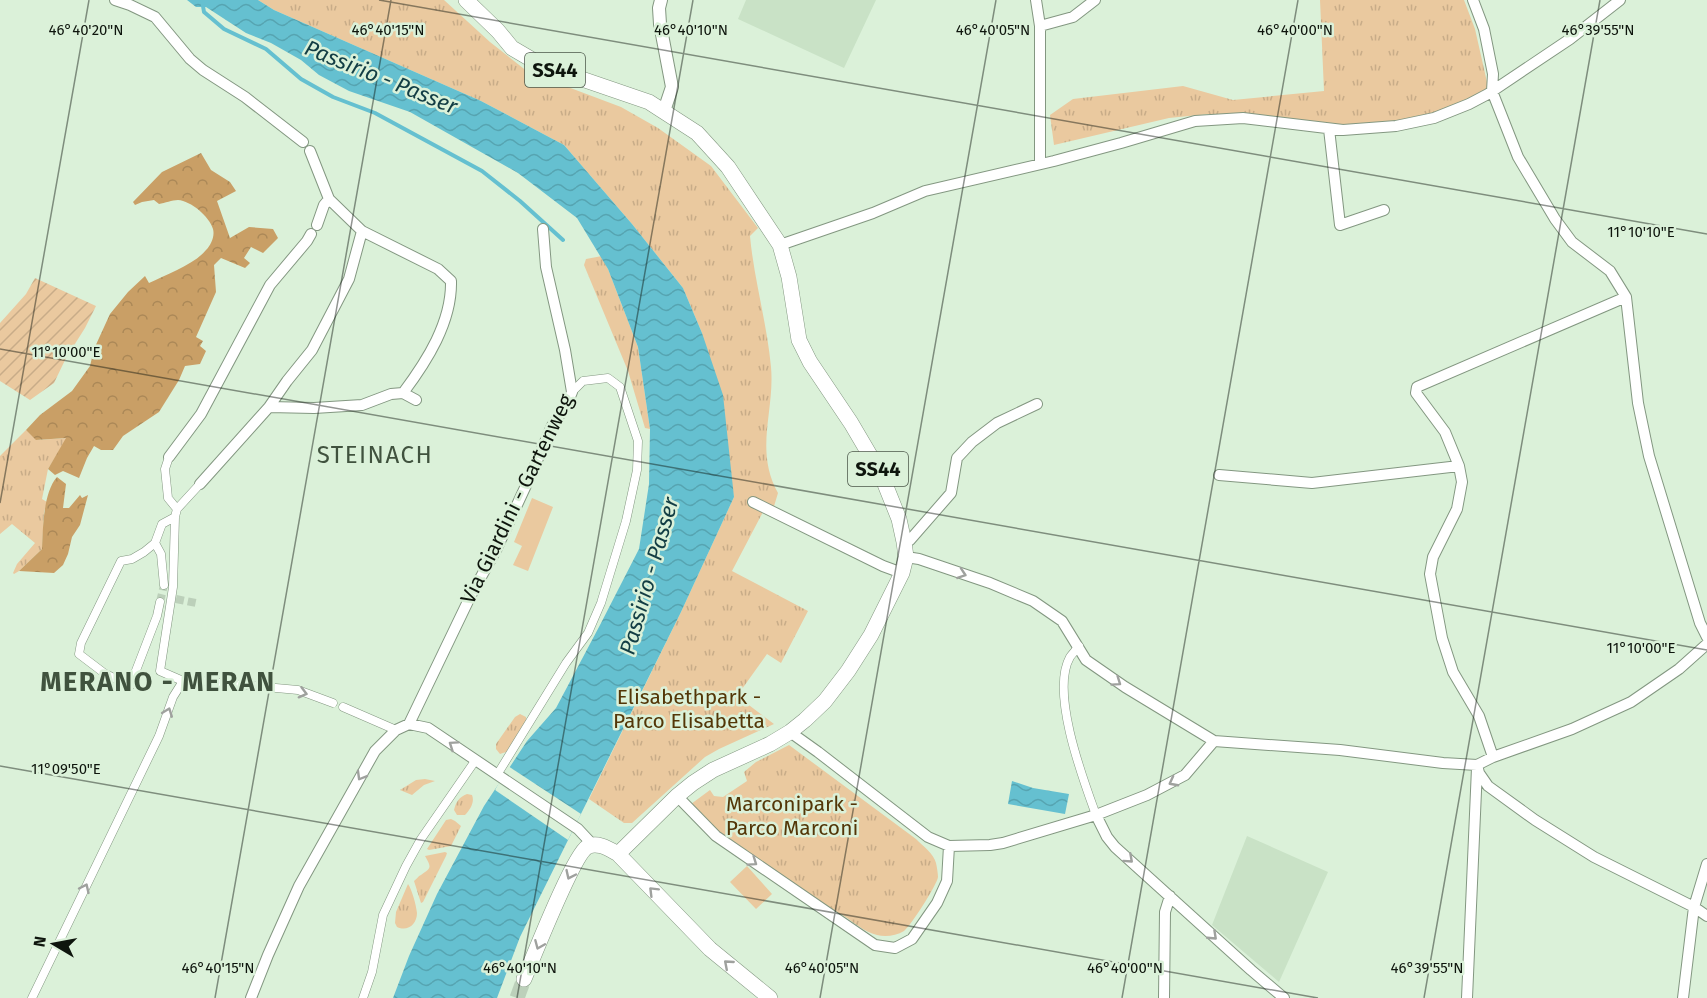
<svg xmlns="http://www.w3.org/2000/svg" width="1707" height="998" font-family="'Fira Sans',sans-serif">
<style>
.built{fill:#c9e2c6}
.grass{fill:url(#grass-tufts)}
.forest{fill:url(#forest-crowns)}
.garden{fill:url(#garden-furrows)}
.pitch{fill:#eac99f}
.water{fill:url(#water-waves)}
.pier{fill:#dbf1d9}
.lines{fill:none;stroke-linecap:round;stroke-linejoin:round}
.stream{stroke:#65c0d0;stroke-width:4}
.pedestrian-tunnel{stroke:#bcd0ba;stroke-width:8;stroke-dasharray:8 4;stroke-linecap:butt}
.primary-tunnel{stroke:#bcd0ba;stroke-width:15;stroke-dasharray:15 8;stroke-linecap:butt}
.pedestrian-casing{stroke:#839781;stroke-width:9}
.minor-casing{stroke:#839781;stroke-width:12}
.tertiary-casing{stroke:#839781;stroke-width:14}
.primary-casing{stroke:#839781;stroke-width:16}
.pedestrian{stroke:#fff;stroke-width:8}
.minor{stroke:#fff;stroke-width:10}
.tertiary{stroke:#fff;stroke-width:12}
.primary{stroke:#fff;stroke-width:15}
.oneway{stroke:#9fa19e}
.ticks{fill:none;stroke:#0e150d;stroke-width:1.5;stroke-opacity:0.45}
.labels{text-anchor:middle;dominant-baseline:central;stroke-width:5;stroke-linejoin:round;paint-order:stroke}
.shield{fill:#dbf1d9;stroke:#4c574a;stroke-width:1.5}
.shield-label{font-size:20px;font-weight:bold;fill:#0e150d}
.street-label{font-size:21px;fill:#0e150d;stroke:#dbf1d9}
.park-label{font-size:21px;fill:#533607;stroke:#dbf1d9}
.water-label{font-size:22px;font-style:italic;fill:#123d44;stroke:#dbf1d9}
.quarter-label{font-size:24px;letter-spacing:1.5px;fill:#40523e;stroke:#dbf1d9}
.district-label{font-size:27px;font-weight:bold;letter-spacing:1.5px;fill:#40523e;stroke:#dbf1d9}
.ticks-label{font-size:15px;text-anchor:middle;fill:#0e150d;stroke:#dbf1d9;stroke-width:5;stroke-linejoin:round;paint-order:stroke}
</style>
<defs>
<pattern id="grass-tufts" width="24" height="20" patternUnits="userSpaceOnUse" patternTransform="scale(1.5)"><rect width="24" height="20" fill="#eac99f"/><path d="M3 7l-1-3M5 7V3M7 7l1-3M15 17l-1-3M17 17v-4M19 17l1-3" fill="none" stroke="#c8ac88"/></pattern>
<pattern id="forest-crowns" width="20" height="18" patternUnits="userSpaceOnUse" patternTransform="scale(1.5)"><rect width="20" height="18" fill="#c99f66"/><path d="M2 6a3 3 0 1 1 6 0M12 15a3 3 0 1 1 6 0" fill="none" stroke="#ab8857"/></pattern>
<pattern id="garden-furrows" width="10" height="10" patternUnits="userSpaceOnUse" patternTransform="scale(1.5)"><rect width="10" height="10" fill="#eac99f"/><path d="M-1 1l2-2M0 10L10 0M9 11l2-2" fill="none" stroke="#c8ac88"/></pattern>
<pattern id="water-waves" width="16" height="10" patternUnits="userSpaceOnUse" patternTransform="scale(1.5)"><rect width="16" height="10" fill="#65c0d0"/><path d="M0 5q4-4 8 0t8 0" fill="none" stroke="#56a4b1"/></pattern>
</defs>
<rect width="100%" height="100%" fill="#dbf1d9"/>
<path class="built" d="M746,0H876L844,68L738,19Z
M1247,836L1328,872L1279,982L1212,925Z"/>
<path class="grass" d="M258,0H444L490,42L528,72L621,107L658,128L711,166L758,228L750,236C754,280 767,323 771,367C775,411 754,450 778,493L772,513L764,510L732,571L808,611L781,663L767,654L737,696L774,724L719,749L705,757L632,823H624L589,799L681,612L734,497L702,333L683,288L632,224L564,145L481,101L274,10Z
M1320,0H1464L1475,29L1489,91L1434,116L1395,123L1344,127L1243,114H1209L1169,118L1054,145L1050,115L1073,99L1183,86L1233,100L1324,91Z
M602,256L608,269L638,347L650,429L645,428L628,371L584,265L586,259Z
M26,430L37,440L67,438L48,469L42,499L47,502L44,512L42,549L19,571L14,574L13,573L17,564L35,543L12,524L0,534V456Z
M520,714L526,717V723L506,752L500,754L496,749V744L515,717Z
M789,745L916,839C923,846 934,854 936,863C937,867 938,874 938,877C937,885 910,927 904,931C896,936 885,937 877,935C864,932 852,921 841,914L839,916L722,834L702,818L691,804L710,790L714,796L723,797L747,781L744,772L756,762Z
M425,779L435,781L424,785L412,795L400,790L416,780Z
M467,794L472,795C475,802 470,810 465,815H457L454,810C456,802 459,797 467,794Z
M451,819L455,821L461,826L451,846L429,850L427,849L446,820Z
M445,852L447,853L446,856L423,902L421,903L414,881C417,879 418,876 421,875C431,868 432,868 425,856Z
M408,884C412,890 416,904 417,913C417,924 408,932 397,927L395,923L396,912Z"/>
<path class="forest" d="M201,153L211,170L230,182L236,191L217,201L230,238L249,227L273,229L278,238L263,253L251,247L244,258L250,263L245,268L221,258L214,265L216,292L196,337L203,341L200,346L206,351L200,364L185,366L179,380L159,412L123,436L113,450H101L94,446L87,458L79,478L63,471L55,475L48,469L66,438L36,440L26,430L40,415L72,391L90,366L94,349L110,314L128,292L145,276L149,283C166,275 195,264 206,250C211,245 215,236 213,229C209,216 191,201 178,200C172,200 165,203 159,204L154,200L142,202L135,205L133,202L162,172Z
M57,477L66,484L63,508H69L80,495L82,498L88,495L80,525L72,537L68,554L63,565L54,573L19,571L42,549C43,528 43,493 57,477Z"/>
<path class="garden" d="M35,278L96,306L85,328L66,358L54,383L30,400L0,381V323L26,294Z"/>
<path class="pitch" d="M532,498L553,507L528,571L513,565L522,546L514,542Z
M747,866L772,894L756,909L730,882Z"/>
<path class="water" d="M187,0H258L274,10L481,101L564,145L632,224L683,288L702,333L723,395L734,497L681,612L520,937L497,998H393L409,956L437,894L484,806L527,741L556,708L600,625L639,549L649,484L650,429L638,347L608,269L577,218L518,173L410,112L349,91L319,75L301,60L271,43L246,33L206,7H196Z
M1012,781L1033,788L1069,794L1065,814L1008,804Z"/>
<path class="pier" d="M508,766L581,814L568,840L495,790Z"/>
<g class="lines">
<path class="stream" d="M202,0L204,12L224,29L266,49L301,79L333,97L375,113L482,171L520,201L563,240"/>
<path class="pedestrian-tunnel" d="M176,599L196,603
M160,602L164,585"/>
<path class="primary-tunnel" d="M517,998L524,979"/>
<g class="pedestrian-casing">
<path id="pedestrian" d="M169,457L165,469L168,498L177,509
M200,484L177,509L175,517L173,587L160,671L183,681H201L298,690L333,703
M155,543L161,554L164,585
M160,602L157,616L130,686L104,673L79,654L81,643L121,561L132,559L144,552L155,543L162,524L175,517
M1079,646C1076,650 1072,654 1070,657C1050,692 1083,779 1096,815
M343,707L396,730
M497,775L566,663L588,633L601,603L626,521L637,470L638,441L620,387L608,378L583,381L572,392
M32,998L159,736L173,697L183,681
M363,998L372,972L383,915L406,866L421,839L475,761"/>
</g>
<g class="minor-casing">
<path id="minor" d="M115,0L130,5L155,17L190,59L203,70L245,97L303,142
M1036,0L1040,26V164
M1473,0L1484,29L1493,74L1492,91L1518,157L1555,219L1572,242L1610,271L1626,297L1638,403L1649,456L1700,623L1707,637
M1040,26L1073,17L1095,0
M1329,129L1340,225L1384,210
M310,151L329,199L362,231L438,269L451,281C452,322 427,361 403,393
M317,225L324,205L329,199
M780,245L873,213L925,191L1054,161L1121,143L1195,121L1243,118L1343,130L1396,126L1434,118L1469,104L1488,94L1570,39L1620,0
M269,407L314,408L362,405L391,394L403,393L416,400
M169,457L201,414L270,285L307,241L311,234
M1459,466L1445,432L1416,393L1417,387L1626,297
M1219,475L1312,483L1459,466L1462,482L1457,509L1433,557L1430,574L1442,638L1453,672L1479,716L1493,757
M200,484L269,407L287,381L312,350L349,279L362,231
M753,502L883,566L902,573
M904,542L910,540L951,493L957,458L972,442L997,423L1037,404
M906,557L919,559L990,583L1033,601L1062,621L1086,660L1125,687L1214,741L1340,750L1443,763L1477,765L1493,757L1572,729L1631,702L1679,669L1707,644
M409,724L471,595L497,548L529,479L552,426L567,404L572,392L565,350L546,267L543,229
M790,732L818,752L928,837L949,846L990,845L1003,843L1096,815L1147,795L1185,775L1214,741
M1477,765L1479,773L1488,786L1535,820L1594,857L1694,907L1707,916
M677,796L716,836L875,945L895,948L912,939L937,903L947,881L949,846
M1096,815L1107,837L1115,847L1251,970L1284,998
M251,998L268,955L299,886L375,751L396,730L409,724L428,728L578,829L593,845
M1164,998L1165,912L1170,896
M1467,998L1477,768
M1683,998L1694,907L1707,864"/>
</g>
<g class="tertiary-casing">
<path id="tertiary" d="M661,0L659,8L660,24L672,87L664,111"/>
</g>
<g class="primary-casing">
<path id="primary" d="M466,0L498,31L512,48L541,65L649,102L697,133L728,167L780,245L789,277L799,340L810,362L851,423L881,474L899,519L904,542L906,557L902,573L871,635L848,671L825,701L805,720L790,732L770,744L713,770L693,783L677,796L618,854
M524,979C533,958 573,856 587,847C597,841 609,849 618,854L710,949L770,998"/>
</g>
<use href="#pedestrian" class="pedestrian"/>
<use href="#minor" class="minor"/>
<use href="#tertiary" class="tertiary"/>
<use href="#primary" class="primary"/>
</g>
<defs><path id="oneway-chevron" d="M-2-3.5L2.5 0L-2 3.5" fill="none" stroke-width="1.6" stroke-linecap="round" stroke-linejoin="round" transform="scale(1.5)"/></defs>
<g class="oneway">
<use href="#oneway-chevron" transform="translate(962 574) rotate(19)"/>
<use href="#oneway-chevron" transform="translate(1117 682) rotate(35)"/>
<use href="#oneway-chevron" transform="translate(303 693) rotate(15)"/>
<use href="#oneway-chevron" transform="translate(168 712) rotate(-69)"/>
<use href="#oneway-chevron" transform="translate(453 745) rotate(-146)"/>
<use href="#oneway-chevron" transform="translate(361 776) rotate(120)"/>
<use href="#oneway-chevron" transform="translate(1173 782) rotate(152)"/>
<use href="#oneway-chevron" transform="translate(1129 859) rotate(42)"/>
<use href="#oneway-chevron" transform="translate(753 862) rotate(35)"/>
<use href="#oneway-chevron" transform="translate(570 875) rotate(115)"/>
<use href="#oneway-chevron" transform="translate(85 888) rotate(-65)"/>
<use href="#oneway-chevron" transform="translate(653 891) rotate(-135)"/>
<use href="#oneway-chevron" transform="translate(1213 936) rotate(43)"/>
<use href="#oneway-chevron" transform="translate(539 945) rotate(113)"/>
<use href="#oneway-chevron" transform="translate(728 964) rotate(-139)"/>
</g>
<path class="ticks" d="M379,0L1707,234M0,349L1707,650M0,503L89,0M0,766L1318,998M215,998L391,0M517,998L693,0M820,998L996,0M1122,998L1298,0M1424,998L1600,0"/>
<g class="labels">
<g class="shield">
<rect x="525" y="53" width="60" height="34" rx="4.5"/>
<rect x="848" y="452" width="60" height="34" rx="4.5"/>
</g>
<g class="shield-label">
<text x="555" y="70">SS44</text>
<text x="878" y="469">SS44</text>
</g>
<g class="street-label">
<text transform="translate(517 499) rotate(-64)">Via Giardini - Gartenweg</text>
</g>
<g class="park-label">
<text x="689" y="697">Elisabethpark -<tspan x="689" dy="24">Parco Elisabetta</tspan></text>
<text x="792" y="804">Marconipark -<tspan x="792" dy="24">Parco Marconi</tspan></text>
</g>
<g class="water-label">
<text transform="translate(381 77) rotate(22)">Passirio - Passer</text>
<text transform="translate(649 576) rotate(-74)">Passirio - Passer</text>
</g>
<g class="quarter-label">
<text x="375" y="455">STEINACH</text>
</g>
<g class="district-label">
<text x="158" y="682">MERANO - MERAN</text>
</g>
</g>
<g class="ticks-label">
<text x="993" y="35">46°40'05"N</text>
<text x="86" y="35">46°40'20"N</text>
<text x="388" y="35">46°40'15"N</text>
<text x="691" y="35">46°40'10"N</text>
<text x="1295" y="35">46°40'00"N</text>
<text x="1598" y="35">46°39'55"N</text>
<text x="1641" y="237">11°10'10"E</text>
<text x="66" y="357">11°10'00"E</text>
<text x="1641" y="653">11°10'00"E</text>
<text x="66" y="774">11°09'50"E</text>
<text x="218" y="973">46°40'15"N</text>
<text x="520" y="973">46°40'10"N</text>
<text x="822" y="973">46°40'05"N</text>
<text x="1125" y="973">46°40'00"N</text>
<text x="1427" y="973">46°39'55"N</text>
</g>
<g transform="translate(54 944) rotate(280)" stroke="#dbf1d9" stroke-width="4.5" paint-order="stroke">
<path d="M0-4.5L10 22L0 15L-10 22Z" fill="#0e150d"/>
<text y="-9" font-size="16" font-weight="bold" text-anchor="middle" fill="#0e150d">N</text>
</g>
</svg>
